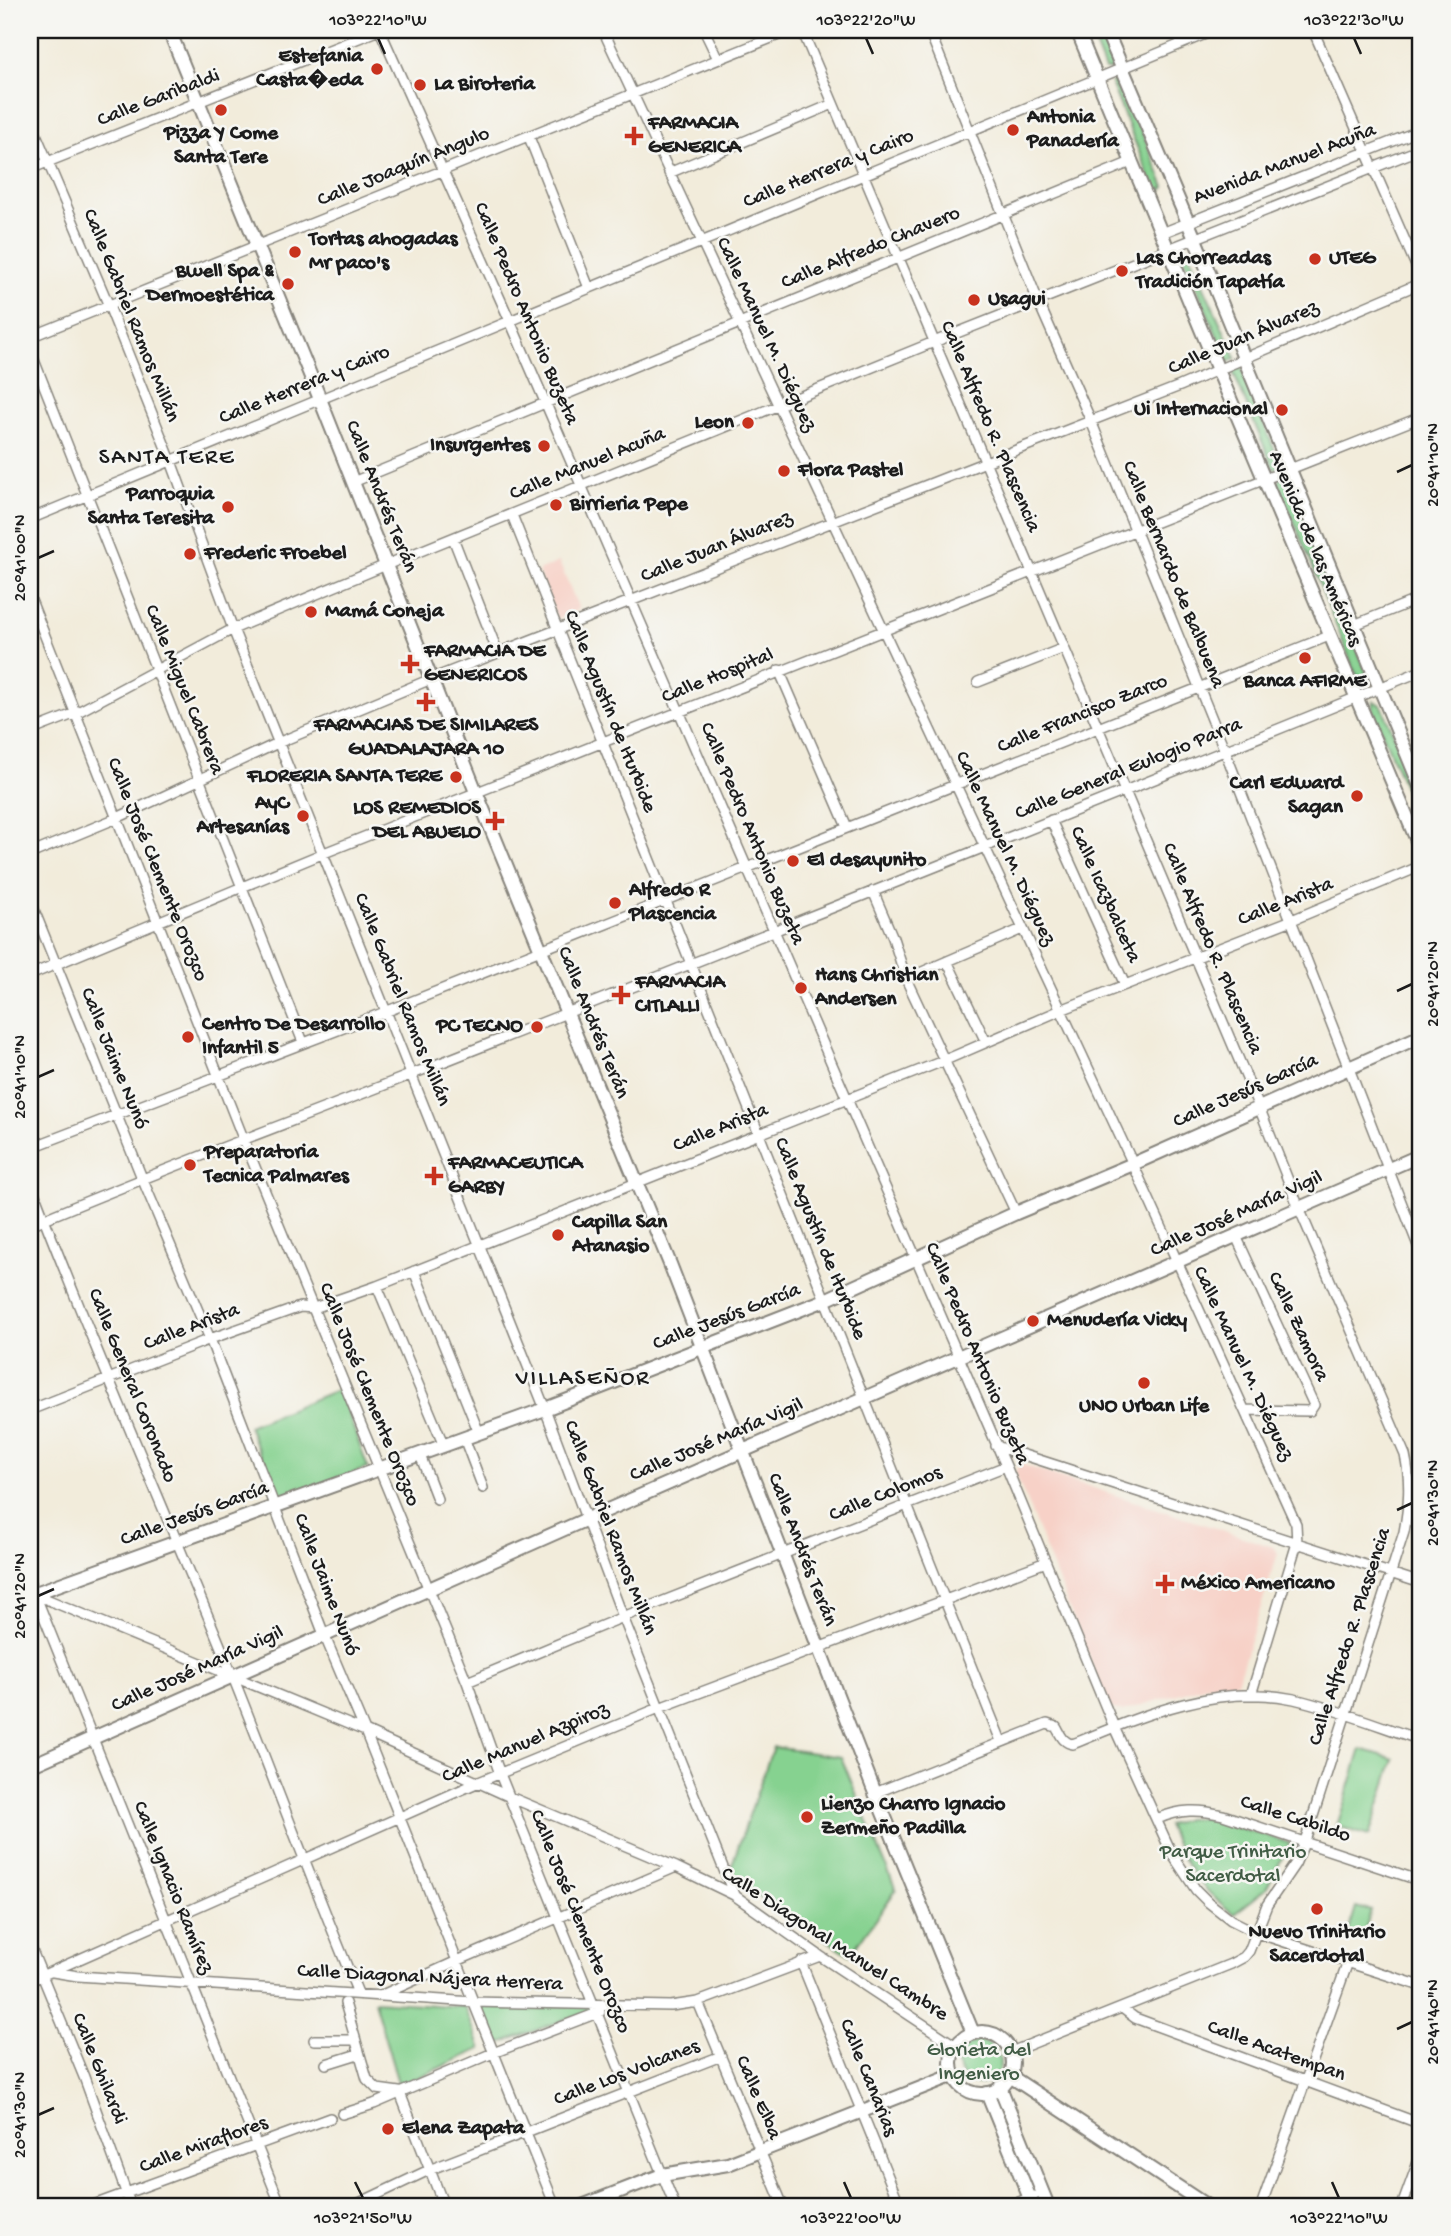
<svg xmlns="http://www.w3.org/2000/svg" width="1451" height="2236" font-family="'Gochi Hand',sans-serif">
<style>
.built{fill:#f7d1c7}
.green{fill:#86d290;stroke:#517756;stroke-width:2}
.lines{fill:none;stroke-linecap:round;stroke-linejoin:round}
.street-casing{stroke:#87847c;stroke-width:12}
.secondary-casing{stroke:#87847c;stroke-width:16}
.street{stroke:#fff;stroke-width:9}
.secondary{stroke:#fff;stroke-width:12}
.ticks{fill:none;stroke:#1c1c1c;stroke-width:2.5}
.poi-dot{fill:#c8321e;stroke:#f6f6f2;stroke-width:2.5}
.labels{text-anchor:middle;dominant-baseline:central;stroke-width:5;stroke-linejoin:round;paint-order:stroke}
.poi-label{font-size:21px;font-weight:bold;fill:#1c1c1c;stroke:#f6f6f2;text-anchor:start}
.street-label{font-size:21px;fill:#1c1c1c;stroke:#f6f6f2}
.park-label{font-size:21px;fill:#415c45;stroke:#f6f6f2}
.neighbourhood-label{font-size:23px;letter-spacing:2px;fill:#1c1c1c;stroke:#f6f6f2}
.neatline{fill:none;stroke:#1c1c1c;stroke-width:2.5}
.ticks-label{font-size:18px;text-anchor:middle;fill:#1c1c1c}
</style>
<rect width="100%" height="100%" fill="#f6f6f2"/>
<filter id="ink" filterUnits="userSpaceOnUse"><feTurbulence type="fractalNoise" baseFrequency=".0143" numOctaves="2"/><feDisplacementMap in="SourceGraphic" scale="14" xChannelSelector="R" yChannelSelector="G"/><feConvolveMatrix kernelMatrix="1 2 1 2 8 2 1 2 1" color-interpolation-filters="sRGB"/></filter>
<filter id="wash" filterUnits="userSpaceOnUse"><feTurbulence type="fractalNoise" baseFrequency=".00686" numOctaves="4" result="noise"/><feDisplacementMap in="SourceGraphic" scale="28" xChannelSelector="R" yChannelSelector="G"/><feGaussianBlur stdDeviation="1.57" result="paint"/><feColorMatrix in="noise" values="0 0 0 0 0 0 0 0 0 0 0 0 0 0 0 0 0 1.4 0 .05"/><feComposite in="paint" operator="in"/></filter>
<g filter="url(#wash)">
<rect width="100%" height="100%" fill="#f2ecdb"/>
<path class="built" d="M559,562L579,609L557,619L538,571Z
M1020,1464L1273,1547L1278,1553L1237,1682L1204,1686L1122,1711L1109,1708L1015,1472Z"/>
<path class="green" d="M1089,30H1099L1113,65L1110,70H1105Z
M1115,80H1120L1165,187L1161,191H1155L1111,83Z
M1184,249H1187L1236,358L1228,362L1183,255Z
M1240,364L1281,466L1274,470L1231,367Z
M1281,477L1287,478L1366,671L1363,679L1356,674L1278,482Z
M1374,701L1382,706L1421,800V828L1373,710Z
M339,1389L368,1468L279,1499L248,1426Z
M773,1747L841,1757L896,1890L850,1955L728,1876Z
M1361,1749L1394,1759L1369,1836L1337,1826Z
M1207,1818L1290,1843L1266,1889L1234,1914C1198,1887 1185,1866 1167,1825L1186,1819Z
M1356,1907L1371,1911L1363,1937L1348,1933Z
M374,2001L465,2007L481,2049L399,2086Z
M479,2006H590L592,2010L495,2045Z
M958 2063a21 21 0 1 1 42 0a21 21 0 1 1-42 0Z"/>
</g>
<g filter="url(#ink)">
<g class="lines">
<g class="street-casing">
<path id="street" d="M380,30L510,321L1006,1466L1114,1727L1172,1854L1196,1890L1208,1902L1231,1920L1257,1933L1421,1986
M603,30L1133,1164L1296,1524L1297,1543L1251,1695
M704,30L718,59
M802,30L1259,1107L1299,1208L1405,1455C1411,1482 1409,1505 1404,1532L1305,1841L1295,1864L1267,1905L1249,1951L1244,1957L1231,1964L1011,2052
M929,30L1038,301L1091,421L1225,751L1421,1253
M1313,30L1421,277
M30,120L109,306L171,461L233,629L545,1409L623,1617L734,1895
M529,137L589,288
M30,169L379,30
M669,173L833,104
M1162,233L1421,130
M30,337L791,30
M30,350L303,1042
M353,482L1131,162
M512,515L1001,1741
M30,519L1215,30
M453,538L498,653
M30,598L243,1138L467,1682L500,1774L675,2206
M1354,625L1421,598
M779,670L847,827
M978,682L1064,648
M30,731L76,713L233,629L386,565L934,342L1421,149
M1051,820L1125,985
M30,854L117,818L280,742L431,679L1180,386L1421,283
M873,891L893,938L906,979L1016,1213
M30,900L142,1178L210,1339L323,1632L365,1731L555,2206
M947,961L986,1042
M30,975L324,853L1421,417
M906,979L1022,929
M30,1148L385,1012L1329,636
M30,1182C93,1348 166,1512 233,1677C275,1782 314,1888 358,1993
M30,1225C157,1171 286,1124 415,1073C751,940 1087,808 1421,671
M1236,1236L1314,1405L1310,1411L1246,1410
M414,1271L479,1433
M377,1286L444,1446
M30,1410L210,1339L300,1307L314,1308L377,1286L943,1061L1061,1010L1292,920L1421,866
M464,1438L483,1488
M996,1446L1421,1583
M420,1455L437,1499
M30,1582L281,2206
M34,1594L365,1731L510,1797L676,1867L734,1895L820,1956L956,2046
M467,1682L623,1617L1006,1466
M875,1793L1047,1724L1056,1727C1061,1735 1063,1743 1073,1744C1143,1715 1217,1683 1294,1699C1337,1709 1379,1726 1421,1740
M1157,1819C1180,1809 1199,1809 1223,1815L1421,1881
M30,1946L84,2077L131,2206
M801,1962L900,2206
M53,1972L78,1976L473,2002L671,2006L698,2002L820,1956
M30,1981L479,1782L659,1708L1046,1562
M382,1995L457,1961L676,1867
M698,2002L783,2206
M345,2003L367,2079L377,2089L399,2092
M1122,2008L1135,2018L1421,2124
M314,2040H354
M326,2064L358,2054
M400,2093L444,2206
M342,2114L374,2104L493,2053L600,2012
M91,2206L330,2118
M353,2206L429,2170L721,2056
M1009,2206L1034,2196
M1261,2206L1348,1962
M1402,2206L1421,2154"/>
</g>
<g class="secondary-casing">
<path id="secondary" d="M169,30L320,399L476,792L670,1264L875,1793L973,2033
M1077,30L1218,370L1421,850
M1106,30L1195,239L1421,788
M30,1595L545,1409L825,1300L1016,1213L1133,1164L1421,1036
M30,1766L587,1519L1421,1155
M951 2063a31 31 0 1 1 62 0a31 31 0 1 1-62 0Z
M1010,2076L1207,2206
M1000,2087L1048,2206
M987,2093L1033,2206
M582,2206L662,2175L728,2164L954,2075"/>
</g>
<use href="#street" class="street"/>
<use href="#secondary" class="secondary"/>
</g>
</g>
<path class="ticks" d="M378,38L385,54M866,38L873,54M1354,38L1361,54M1397,472L1412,465M38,558L54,551M1397,991L1412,984M38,1077L54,1070M1397,1510L1412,1503M38,1596L54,1589M1397,2029L1412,2022M38,2115L54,2108M355,2182L363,2198M844,2182L851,2198M1332,2182L1339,2198"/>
<g class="poi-dot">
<circle cx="377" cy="69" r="7"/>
<circle cx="420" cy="85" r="7"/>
<circle cx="221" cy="110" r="7"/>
<circle cx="1013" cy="130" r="7"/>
<path d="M630.5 125.5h7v7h7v7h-7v7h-7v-7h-7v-7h7z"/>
<circle cx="295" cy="252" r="7"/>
<circle cx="1315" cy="259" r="7"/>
<circle cx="1122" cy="271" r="7"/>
<circle cx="288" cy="284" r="7"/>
<circle cx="974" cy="300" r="7"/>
<circle cx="1282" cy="410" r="7"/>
<circle cx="748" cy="423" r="7"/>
<circle cx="544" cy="446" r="7"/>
<circle cx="784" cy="471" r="7"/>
<circle cx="556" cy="505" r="7"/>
<circle cx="228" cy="507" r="7"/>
<circle cx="190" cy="554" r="7"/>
<circle cx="311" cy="612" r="7"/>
<circle cx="1305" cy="658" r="7"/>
<path d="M406.5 653.5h7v7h7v7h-7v7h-7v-7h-7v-7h7z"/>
<path d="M422.5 691.5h7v7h7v7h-7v7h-7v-7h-7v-7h7z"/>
<circle cx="456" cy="777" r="7"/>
<circle cx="1357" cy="796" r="7"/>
<circle cx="303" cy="816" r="7"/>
<path d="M491.5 810.5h7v7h7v7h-7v7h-7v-7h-7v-7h7z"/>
<circle cx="793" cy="861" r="7"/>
<circle cx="615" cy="903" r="7"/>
<circle cx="801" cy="988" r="7"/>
<path d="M617.5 984.5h7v7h7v7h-7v7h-7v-7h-7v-7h7z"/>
<circle cx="537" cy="1027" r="7"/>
<circle cx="188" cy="1037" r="7"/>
<circle cx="190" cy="1165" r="7"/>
<path d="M430.5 1165.5h7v7h7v7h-7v7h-7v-7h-7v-7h7z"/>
<circle cx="558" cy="1235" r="7"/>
<circle cx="1033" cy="1321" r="7"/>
<circle cx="1144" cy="1383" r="7"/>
<path d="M1161.5 1573.5h7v7h7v7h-7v7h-7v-7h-7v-7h7z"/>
<circle cx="807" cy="1817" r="7"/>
<circle cx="1317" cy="1909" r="7"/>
<circle cx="388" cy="2129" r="7"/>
</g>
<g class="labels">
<g class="poi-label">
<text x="363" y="57" text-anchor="end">Estefania<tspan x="363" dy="24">Casta�eda</tspan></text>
<text x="434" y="85">La Biroteria</text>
<text x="1027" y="118">Antonia<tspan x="1027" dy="24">Panadería</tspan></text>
<text x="648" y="124">FARMACIA<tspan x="648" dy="24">GENERICA</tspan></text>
<text x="221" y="134" text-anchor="middle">Pizza Y Come<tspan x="221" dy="24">Santa Tere</tspan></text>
<text x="309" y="240">Tortas ahogadas<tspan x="309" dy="24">Mr paco's</tspan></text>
<text x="1136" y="259">Las Chorreadas<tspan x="1136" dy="24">Tradición Tapatía</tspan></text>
<text x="1329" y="259">UTEG</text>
<text x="274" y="272" text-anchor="end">Bwell Spa &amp;<tspan x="274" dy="24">Dermoestética</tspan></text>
<text x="988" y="300">Usagui</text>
<text x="1268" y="410" text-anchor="end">Ui Internacional</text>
<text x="734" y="423" text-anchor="end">Leon</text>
<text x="530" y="446" text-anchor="end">Insurgentes</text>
<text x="798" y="471">Flora Pastel</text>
<text x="214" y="495" text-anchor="end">Parroquia<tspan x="214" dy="24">Santa Teresita</tspan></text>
<text x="570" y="505">Birrieria Pepe</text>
<text x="204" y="554">Frederic Froebel</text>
<text x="325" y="612">Mamá Coneja</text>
<text x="424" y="652">FARMACIA DE<tspan x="424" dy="24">GENERICOS</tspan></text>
<text x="1305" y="682" text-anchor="middle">Banca AFIRME</text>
<text x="426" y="726" text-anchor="middle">FARMACIAS DE SIMILARES<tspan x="426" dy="24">GUADALAJARA 10</tspan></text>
<text x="442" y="777" text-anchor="end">FLORERIA SANTA TERE</text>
<text x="1343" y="784" text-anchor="end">Carl Edward<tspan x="1343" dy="24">Sagan</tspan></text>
<text x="289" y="804" text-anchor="end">AyC<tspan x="289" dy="24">Artesanías</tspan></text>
<text x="481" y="809" text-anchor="end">LOS REMEDIOS<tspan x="481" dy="24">DEL ABUELO</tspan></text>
<text x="807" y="861">El desayunito</text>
<text x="629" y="891">Alfredo R<tspan x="629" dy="24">Plascencia</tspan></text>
<text x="815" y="976">Hans Christian<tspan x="815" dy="24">Andersen</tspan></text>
<text x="635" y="983">FARMACIA<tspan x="635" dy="24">CITLALLI</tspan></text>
<text x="202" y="1025">Centro De Desarrollo<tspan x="202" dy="24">Infantil 5</tspan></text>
<text x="523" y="1027" text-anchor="end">PC TECNO</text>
<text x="204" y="1153">Preparatoria<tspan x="204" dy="24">Tecnica Palmares</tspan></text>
<text x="448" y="1164">FARMACEUTICA<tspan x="448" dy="24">GARBY</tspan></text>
<text x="572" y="1223">Capilla San<tspan x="572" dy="24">Atanasio</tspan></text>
<text x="1047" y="1321">Menudería Vicky</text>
<text x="1144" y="1407" text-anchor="middle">UNO Urban Life</text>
<text x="1181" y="1584">México Americano</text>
<text x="821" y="1805">Lienzo Charro Ignacio<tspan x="821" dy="24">Zermeño Padilla</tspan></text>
<text x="1317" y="1933" text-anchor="middle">Nuevo Trinitario<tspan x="1317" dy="24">Sacerdotal</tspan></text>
<text x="402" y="2129">Elena Zapata</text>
</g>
<g class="street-label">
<text transform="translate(159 99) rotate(-21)">Calle Garibaldi</text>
<text transform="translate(1285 165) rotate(-21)">Avenida Manuel Acuña</text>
<text transform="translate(404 168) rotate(-22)">Calle Joaquín Angulo</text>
<text transform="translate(829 170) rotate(-22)">Calle Herrera y Cairo</text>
<text transform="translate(871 249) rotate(-22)">Calle Alfredo Chavero</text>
<text transform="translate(525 314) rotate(67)">Calle Pedro Antonio Buzeta</text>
<text transform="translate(130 316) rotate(68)">Calle Gabriel Ramos Millán</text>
<text transform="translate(765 335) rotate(65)">Calle Manuel M. Diéguez</text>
<text transform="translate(1244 339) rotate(-23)">Calle Juan Álvarez</text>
<text transform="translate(305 386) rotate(-22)">Calle Herrera y Cairo</text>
<text transform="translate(989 427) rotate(67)">Calle Alfredo R. Plascencia</text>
<text transform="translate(588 465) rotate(-22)">Calle Manuel Acuña</text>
<text transform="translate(380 497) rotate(68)">Calle Andrés Terán</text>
<text transform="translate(717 548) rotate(-22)">Calle Juan Álvarez</text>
<text transform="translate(1314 549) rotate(67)">Avenida de las Américas</text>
<text transform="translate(1172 575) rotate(68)">Calle Bernardo de Balbuena</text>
<text transform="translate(718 677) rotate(-22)">Calle Hospital</text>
<text transform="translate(183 690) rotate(68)">Calle Miguel Cabrera</text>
<text transform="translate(609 712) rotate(68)">Calle Agustín de Iturbide</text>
<text transform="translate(1083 715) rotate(-22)">Calle Francisco Zarco</text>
<text transform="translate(1129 770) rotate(-22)">Calle General Eulogio Parra</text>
<text transform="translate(751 834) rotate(67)">Calle Pedro Antonio Buzeta</text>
<text transform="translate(1004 849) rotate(65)">Calle Manuel M. Diéguez</text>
<text transform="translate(156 870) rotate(68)">Calle José Clemente Orozco</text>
<text transform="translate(1104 895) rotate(66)">Calle Icazbalceta</text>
<text transform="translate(1286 903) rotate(-22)">Calle Arista</text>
<text transform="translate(1211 949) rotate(67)">Calle Alfredo R. Plascencia</text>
<text transform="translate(401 1000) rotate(68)">Calle Gabriel Ramos Millán</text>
<text transform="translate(592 1023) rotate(68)">Calle Andrés Terán</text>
<text transform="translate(113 1059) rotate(68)">Calle Jaime Nunó</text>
<text transform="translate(1246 1092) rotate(-24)">Calle Jesús García</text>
<text transform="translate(721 1129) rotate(-22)">Calle Arista</text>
<text transform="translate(1237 1215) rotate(-24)">Calle José María Vigil</text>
<text transform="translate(819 1239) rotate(68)">Calle Agustín de Iturbide</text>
<text transform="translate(727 1318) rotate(-21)">Calle Jesús García</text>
<text transform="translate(1297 1327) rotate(65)">Calle Zamora</text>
<text transform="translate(192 1328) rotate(-21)">Calle Arista</text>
<text transform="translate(976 1354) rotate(67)">Calle Pedro Antonio Buzeta</text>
<text transform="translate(1242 1364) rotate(65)">Calle Manuel M. Diéguez</text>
<text transform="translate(131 1386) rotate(68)">Calle General Coronado</text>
<text transform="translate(368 1395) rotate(68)">Calle José Clemente Orozco</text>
<text transform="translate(717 1441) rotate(-23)">Calle José María Vigil</text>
<text transform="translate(886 1495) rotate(-22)">Calle Colomos</text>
<text transform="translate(195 1515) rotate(-20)">Calle Jesús García</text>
<text transform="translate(609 1528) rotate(69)">Calle Gabriel Ramos Millán</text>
<text transform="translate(801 1550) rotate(69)">Calle Andrés Terán</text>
<text transform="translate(325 1585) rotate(69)">Calle Jaime Nunó</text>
<text transform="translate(1351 1637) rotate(-72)">Calle Alfredo R. Plascencia</text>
<text transform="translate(198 1670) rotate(-24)">Calle José María Vigil</text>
<text transform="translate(526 1744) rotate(-23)">Calle Manuel Azpiroz</text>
<text transform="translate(1295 1820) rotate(18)">Calle Cabildo</text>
<text transform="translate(172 1888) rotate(68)">Calle Ignacio Ramírez</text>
<text transform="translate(579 1922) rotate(68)">Calle José Clemente Orozco</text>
<text transform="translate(834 1945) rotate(33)">Calle Diagonal Manuel Cambre</text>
<text transform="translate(430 1979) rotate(3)">Calle Diagonal Nájera Herrera</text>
<text transform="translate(1276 2052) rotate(20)">Calle Acatempan</text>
<text transform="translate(98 2069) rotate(68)">Calle Ghilardi</text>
<text transform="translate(627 2074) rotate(-21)">Calle Los Volcanes</text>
<text transform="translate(867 2078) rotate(68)">Calle Canarias</text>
<text transform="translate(757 2098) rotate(67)">Calle Elba</text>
<text transform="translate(204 2146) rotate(-20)">Calle Miraflores</text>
</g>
<g class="park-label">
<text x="1233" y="1853">Parque Trinitario<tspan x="1233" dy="24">Sacerdotal</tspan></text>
<text x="979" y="2051">Glorieta del<tspan x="979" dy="24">Ingeniero</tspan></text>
</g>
<g class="neighbourhood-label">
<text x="167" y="458">SANTA TERE</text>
<text x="583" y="1379">VILLASEÑOR</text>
</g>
</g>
<rect width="1451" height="2236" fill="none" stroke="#f6f6f2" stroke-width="77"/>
<rect x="38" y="38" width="1374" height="2160" class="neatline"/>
<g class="ticks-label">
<text x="378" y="25">103°22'10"W</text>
<text x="866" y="25">103°22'20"W</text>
<text x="1354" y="25">103°22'30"W</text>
<text transform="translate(1432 465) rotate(-90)" y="6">20°41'10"N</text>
<text transform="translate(19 558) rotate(-90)" y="6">20°41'00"N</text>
<text transform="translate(1432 984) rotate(-90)" y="6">20°41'20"N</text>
<text transform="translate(19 1077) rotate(-90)" y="6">20°41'10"N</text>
<text transform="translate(1432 1503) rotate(-90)" y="6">20°41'30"N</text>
<text transform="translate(19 1596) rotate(-90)" y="6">20°41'20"N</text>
<text transform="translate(1432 2022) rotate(-90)" y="6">20°41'40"N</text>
<text transform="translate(19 2115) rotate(-90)" y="6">20°41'30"N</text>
<text x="363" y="2223">103°21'50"W</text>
<text x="851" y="2223">103°22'00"W</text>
<text x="1339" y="2223">103°22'10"W</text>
</g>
</svg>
